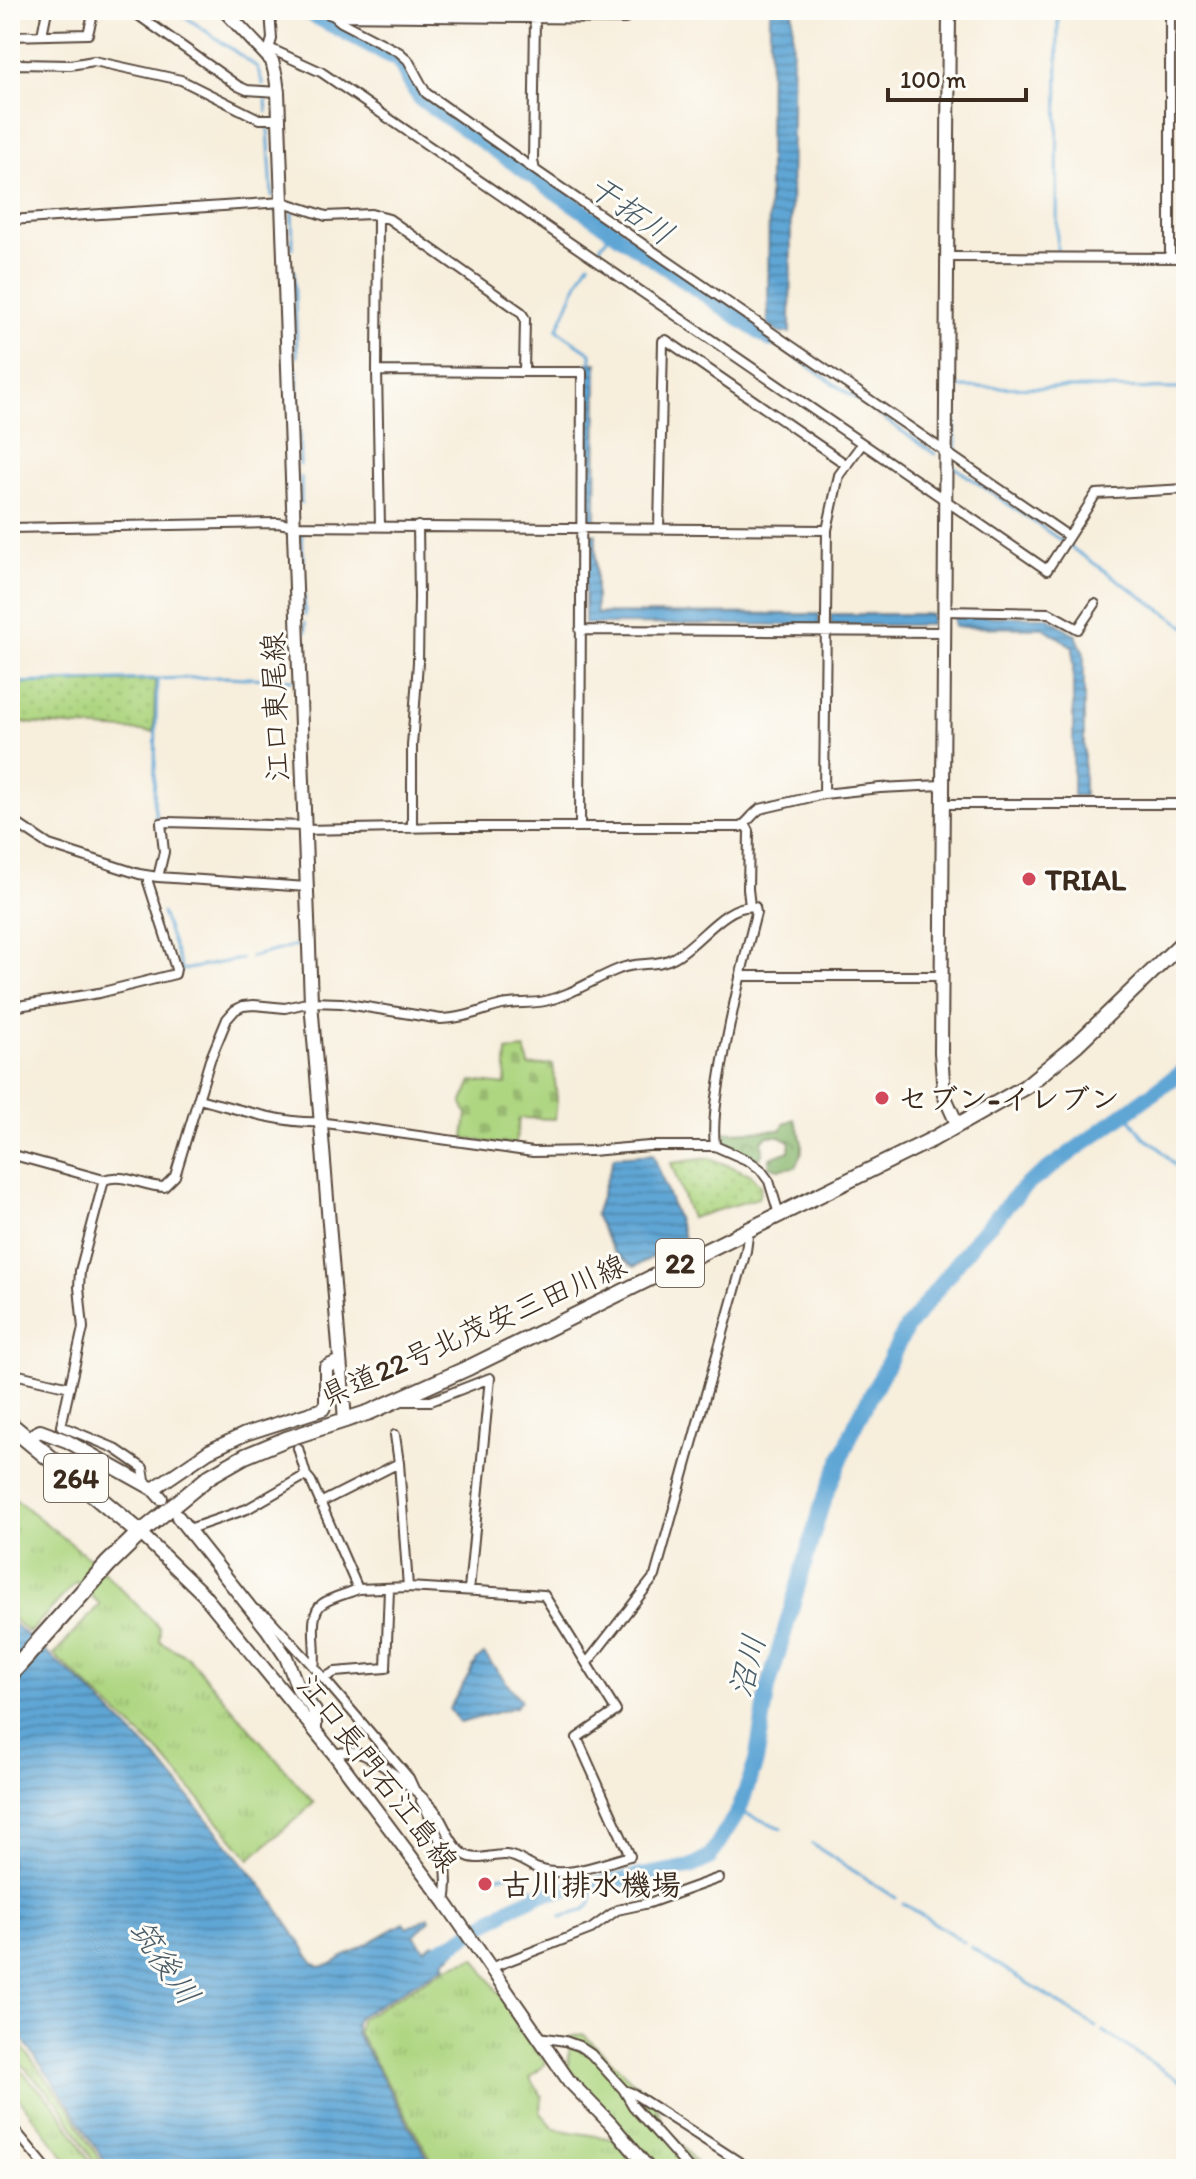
<svg xmlns="http://www.w3.org/2000/svg" width="1196" height="2179" font-family="Itim,'Klee One',sans-serif">
<style>
.grass{fill:url(#grass-tufts);stroke:#748050;stroke-width:2}
.forest{fill:url(#forest-crowns);stroke:#627046;stroke-width:2}
.cemetery{fill:url(#cemetery-stones);stroke:#748050;stroke-width:2}
.park{fill:url(#park-dots);stroke:#748050;stroke-width:2}
.water{fill:url(#water-rules);stroke:#4d687a;stroke-width:2}
.lines{fill:none;stroke-linecap:round;stroke-linejoin:round}
.stream{stroke:#5fa6d5;stroke-width:3}
.river{stroke:#5fa6d5;stroke-width:16}
.street-casing{stroke:#57473a;stroke-width:12}
.secondary-casing{stroke:#57473a;stroke-width:16}
.primary-casing{stroke:#57473a;stroke-width:18}
.highway-casing{stroke:#57473a;stroke-width:20}
.street{stroke:#fff;stroke-width:8}
.secondary{stroke:#fff;stroke-width:12}
.primary{stroke:#fff;stroke-width:14}
.highway{stroke:#fff;stroke-width:16}
.poi-dot{fill:#d1495b;stroke:#fdfcf7;stroke-width:3}
.labels{text-anchor:middle;dominant-baseline:central;stroke-width:6;stroke-linejoin:round;paint-order:stroke}
.shield{fill:#fdfcf7;stroke:#75695f;stroke-width:2}
.shield-label{font-size:28px;font-weight:bold;fill:#3b2a1e}
.street-label{font-size:30px;fill:#3b2a1e;stroke:#fdfcf7}
.poi-label{font-size:30px;font-weight:bold;fill:#3b2a1e;stroke:#fdfcf7;text-anchor:start}
.water-label{font-size:32px;font-style:italic;fill:#495c67;stroke:#fdfcf7}
</style>
<defs>
<pattern id="grass-tufts" width="24" height="20" patternUnits="userSpaceOnUse" patternTransform="scale(2)"><rect width="24" height="20" fill="#aed681"/><path d="M3 7l-1-3M5 7V3M7 7l1-3M15 17l-1-3M17 17v-4M19 17l1-3" fill="none" stroke="#97b86f"/></pattern>
<pattern id="forest-crowns" width="20" height="18" patternUnits="userSpaceOnUse" patternTransform="scale(2)"><rect width="20" height="18" fill="#8ab76f"/><path d="M2 6a3 3 0 1 1 6 0M12 15a3 3 0 1 1 6 0" fill="none" stroke="#72955b"/></pattern>
<pattern id="cemetery-stones" width="16" height="16" patternUnits="userSpaceOnUse" patternTransform="scale(2)"><rect width="16" height="16" fill="#aed681"/><path d="M2 7V4a2 2 0 0 1 4 0v3zM10 15v-3a2 2 0 0 1 4 0v3z" fill="#97b86f"/></pattern>
<pattern id="park-dots" width="8" height="8" patternUnits="userSpaceOnUse" patternTransform="scale(2)"><rect width="8" height="8" fill="#aed681"/><path d="M2 2h.1M6 6h.1" fill="none" stroke="#97b86f" stroke-width="1.8" stroke-linecap="round"/></pattern>
<pattern id="water-rules" width="6" height="5" patternUnits="userSpaceOnUse" patternTransform="scale(2)"><rect width="6" height="5" fill="#5fa6d5"/><path d="M0 2.5h6" fill="none" stroke="#5087ac"/></pattern>
</defs>
<rect width="100%" height="100%" fill="#fdfcf7"/>
<filter id="ink" filterUnits="userSpaceOnUse"><feTurbulence type="fractalNoise" baseFrequency=".0125" numOctaves="2"/><feDisplacementMap in="SourceGraphic" scale="16" xChannelSelector="R" yChannelSelector="G"/><feConvolveMatrix kernelMatrix="1 2 1 2 8 2 1 2 1" color-interpolation-filters="sRGB"/></filter>
<filter id="wash" filterUnits="userSpaceOnUse"><feTurbulence type="fractalNoise" baseFrequency=".006" numOctaves="4" result="noise"/><feDisplacementMap in="SourceGraphic" scale="32" xChannelSelector="R" yChannelSelector="G"/><feGaussianBlur stdDeviation="1.8" result="paint"/><feColorMatrix in="noise" values="0 0 0 0 0 0 0 0 0 0 0 0 0 0 0 0 0 1.4 0 .05"/><feComposite in="paint" operator="in"/></filter>
<g filter="url(#wash)">
<rect width="100%" height="100%" fill="#f7eedc"/>
<path class="grass" d="M10,1495L93,1561L160,1628L159,1641L188,1657L314,1803L250,1859L160,1753L54,1655L100,1604L76,1582L29,1633L10,1616Z
M475,1958L546,2063L530,2078L542,2096L540,2112L555,2129L613,2139L639,2169H437L358,2032L360,2019L450,1966Z
M10,2031L69,2108L105,2169H97L81,2138L58,2103L10,2052Z
M583,2034L655,2102L664,2124L701,2169H656L568,2068L570,2037Z
M10,2059L55,2106L78,2140L93,2169H74L10,2087Z"/>
<path class="forest" d="M794,1119C802,1135 807,1153 795,1167L778,1169L769,1166L770,1158L789,1151L790,1141L779,1136H767L762,1141L763,1152L759,1159C744,1156 731,1149 723,1136L726,1132L782,1130L784,1124Z"/>
<path class="cemetery" d="M525,1049L529,1066L553,1064L557,1099L555,1119L519,1118L515,1147L464,1138L467,1114L462,1104L472,1081L505,1085L507,1051Z"/>
<path class="park" d="M155,680L154,732L10,722V683Z
M709,1158L750,1174L761,1187L758,1198L691,1218L671,1163Z"/>
<path class="water" d="M770,10H793L790,333H780L768,324Z
M586,363H597L596,521H585Z
M585,534H596V613L819,614V625L585,624Z
M831,614H931V625H831Z
M954,616L1047,617L1076,635L1084,654V796H1073V647L1044,628L954,627Z
M653,1154L685,1240L634,1267L614,1252L595,1215L614,1157Z
M10,1621L85,1686L157,1758L267,1892L313,1962L319,1967L329,1965L404,1923L408,1928L428,1917L430,1920L414,1935L424,1949L433,1943L435,1946L442,1944L450,1939L457,1950L444,1961L446,1965L358,2017L355,2023L356,2032L434,2169H109L69,2104L10,2022Z
M484,1654L521,1701L515,1707L460,1723L449,1709L477,1660Z"/>
<g class="lines">
<path class="stream" d="M176,10L257,67L263,84
M542,12V10
M266,100L267,112
M268,127L272,196
M273,209L276,212
M292,213L293,248
M1057,250L1058,10
M595,254L612,231
M589,263C575,283 568,308 557,330L591,353V365
M294,270L297,357
M771,340L935,454
M297,369L300,465
M956,450L954,387L1186,389
M953,466L1186,627
M301,477V503
M302,534L303,561
M304,575V580
M304,591L305,615
M305,623L306,631
M306,640V655
M307,662V668
M157,680L154,805L158,828
M10,683L224,677L294,680
M162,913L182,970L241,959
M251,957L301,944
M1125,1112L1145,1139L1158,1147L1186,1177
M739,1810L743,1813L782,1828
M812,1844L896,1898
M497,1876L509,1874L541,1894
M903,1903L964,1942
M561,1917L582,1911L590,1905L594,1886
M971,1947L1096,2027
M1103,2031L1186,2085"/>
<path class="river" d="M303,10L398,60C407,73 411,88 422,100L771,340
M435,1952L453,1944L512,1907L541,1894L690,1867L709,1858L739,1810L756,1762L768,1688L822,1504L856,1423L906,1329L976,1239L1025,1186L1186,1069"/>
</g>
</g>
<g filter="url(#ink)">
<g class="lines">
<g class="street-casing">
<path id="street" d="M131,10L238,86L247,90L278,92
M318,10L334,16L625,19V10
M1170,10V258
M335,17L341,22L399,52L408,60L426,93L535,170
M535,18L533,161L535,170L1068,536
M42,35L47,10
M10,36L88,34L94,10
M271,49L321,72L1047,570L1096,494L1186,489
M268,52L272,39L270,10
M10,66L17,64L70,65L94,61L181,80L259,119H280
M378,215L377,371L380,526
M10,220L283,202L326,216L371,214L389,219L521,312L525,319L524,372H582L580,827
M947,257L1186,258
M377,371L524,372
M10,528L278,523L295,526L827,530
M659,529L663,341L666,340L847,465
M943,611L1049,613L1078,629L1095,604
M580,630L943,632
M824,794L827,530L839,475L862,444
M942,804H1186
M10,819L49,845L139,874L158,877L307,887
M745,824L749,831L748,889L750,906
M412,828V746L418,662L419,597L418,526
M305,830L446,827H740C748,823 752,814 760,809L824,794L880,788L942,785
M158,877L164,852L161,823L167,822L305,826
M740,976H941
M10,1020L18,1006L99,993L175,974L176,969L148,882V876
M199,1099C234,1108 283,1124 319,1122L533,1152L591,1151L649,1146H715L749,1161L760,1169L769,1181L779,1214
M10,1154L104,1180C122,1172 144,1187 164,1187L175,1176L210,1060L227,1019L235,1010L243,1006L254,1005L285,1008L311,1002L341,1003L441,1019C463,1019 481,1010 502,1005C516,1002 531,1004 545,1001C572,995 593,979 619,969C636,961 657,967 673,958C698,946 725,902 755,907L756,913C743,963 731,1014 722,1066C718,1092 712,1119 715,1146
M104,1180L80,1271L79,1287L83,1328L61,1426L114,1448L143,1468L146,1486
M10,1373L70,1387
M404,1401H431L490,1378L469,1589
M395,1435L399,1463L408,1587
M298,1448L306,1475L311,1481L358,1589L408,1587L544,1595L616,1711L577,1738L630,1856C603,1863 568,1879 539,1869C527,1865 519,1856 506,1855C491,1854 477,1863 464,1854C449,1844 444,1821 433,1808C420,1793 377,1758 358,1753C350,1751 342,1752 334,1754
M320,1503L399,1463
M189,1529L247,1509L306,1475
M254,1609L267,1616L314,1667L409,1778L414,1789
M587,1663L655,1576L746,1251L749,1229
M314,1667C318,1650 307,1615 322,1604C331,1597 347,1594 358,1589
M324,1678L335,1672L386,1668L389,1589
M421,1801C439,1831 452,1866 445,1902
M490,1968L591,1929L617,1910L649,1903L719,1878
M539,2037L565,2041L579,2046L591,2054L623,2089L633,2106L689,2169
M624,2090L634,2094L750,2169
M10,2124L47,2169"/>
</g>
<g class="secondary-casing">
<path id="secondary" d="M224,10L272,61L276,77L278,92L311,1002L345,1420
M949,10L941,1052L944,1095L957,1124
M27,1438L40,1431L67,1441L153,1489L161,1498
M153,1489L209,1451L245,1434L323,1409L326,1403V1367L340,1361
M178,1517L267,1629L286,1657L299,1691L315,1711V1731
M140,1533L203,1594L334,1754L445,1902L569,2081L610,2123L649,2169"/>
</g>
<g class="primary-casing">
<path id="primary" d="M140,1533L210,1476L245,1456L286,1439L370,1412L470,1367L933,1139L1025,1087L1077,1044L1186,939"/>
</g>
<g class="highway-casing">
<path id="highway" d="M10,1425L140,1533L108,1564L10,1674"/>
</g>
<use href="#street" class="street"/>
<use href="#secondary" class="secondary"/>
<use href="#primary" class="primary"/>
<use href="#highway" class="highway"/>
</g>
</g>
<g class="poi-dot">
<circle cx="1029" cy="879" r="8"/>
<circle cx="882" cy="1098" r="8"/>
<circle cx="485" cy="1884" r="8"/>
</g>
<g class="labels">
<g class="shield">
<rect x="656" y="1239" width="48" height="48" rx="6"/>
<rect x="44" y="1454" width="64" height="48" rx="6"/>
</g>
<g class="shield-label">
<text x="680" y="1263">22</text>
<text x="76" y="1478">264</text>
</g>
<g class="street-label">
<text transform="translate(275 707) rotate(-92)">江口東尾線</text>
<text transform="translate(473 1330) rotate(-24)">県道22号北茂安三田川線</text>
<text transform="translate(378 1773) rotate(52)">江口長門石江島線</text>
</g>
<g class="poi-label">
<text x="1045" y="879">TRIAL</text>
<text x="898" y="1098">セブン-イレブン</text>
<text x="501" y="1884">古川排水機場</text>
</g>
<g class="water-label">
<text transform="translate(631 210) rotate(35)">干拓川</text>
<text transform="translate(747 1666) rotate(-76)">沼川</text>
<text transform="translate(165 1962) rotate(55)">筑後川</text>
</g>
</g>
<rect width="1196" height="2179" fill="none" stroke="#fdfcf7" stroke-width="40"/>
<path d="M888 88v12h138v-12" fill="none" stroke="#3b2a1e" stroke-width="4"/>
<text x="900" y="88" font-size="24" fill="#3b2a1e" stroke="#fdfcf7" stroke-width="6" paint-order="stroke">100 m</text>
</svg>
